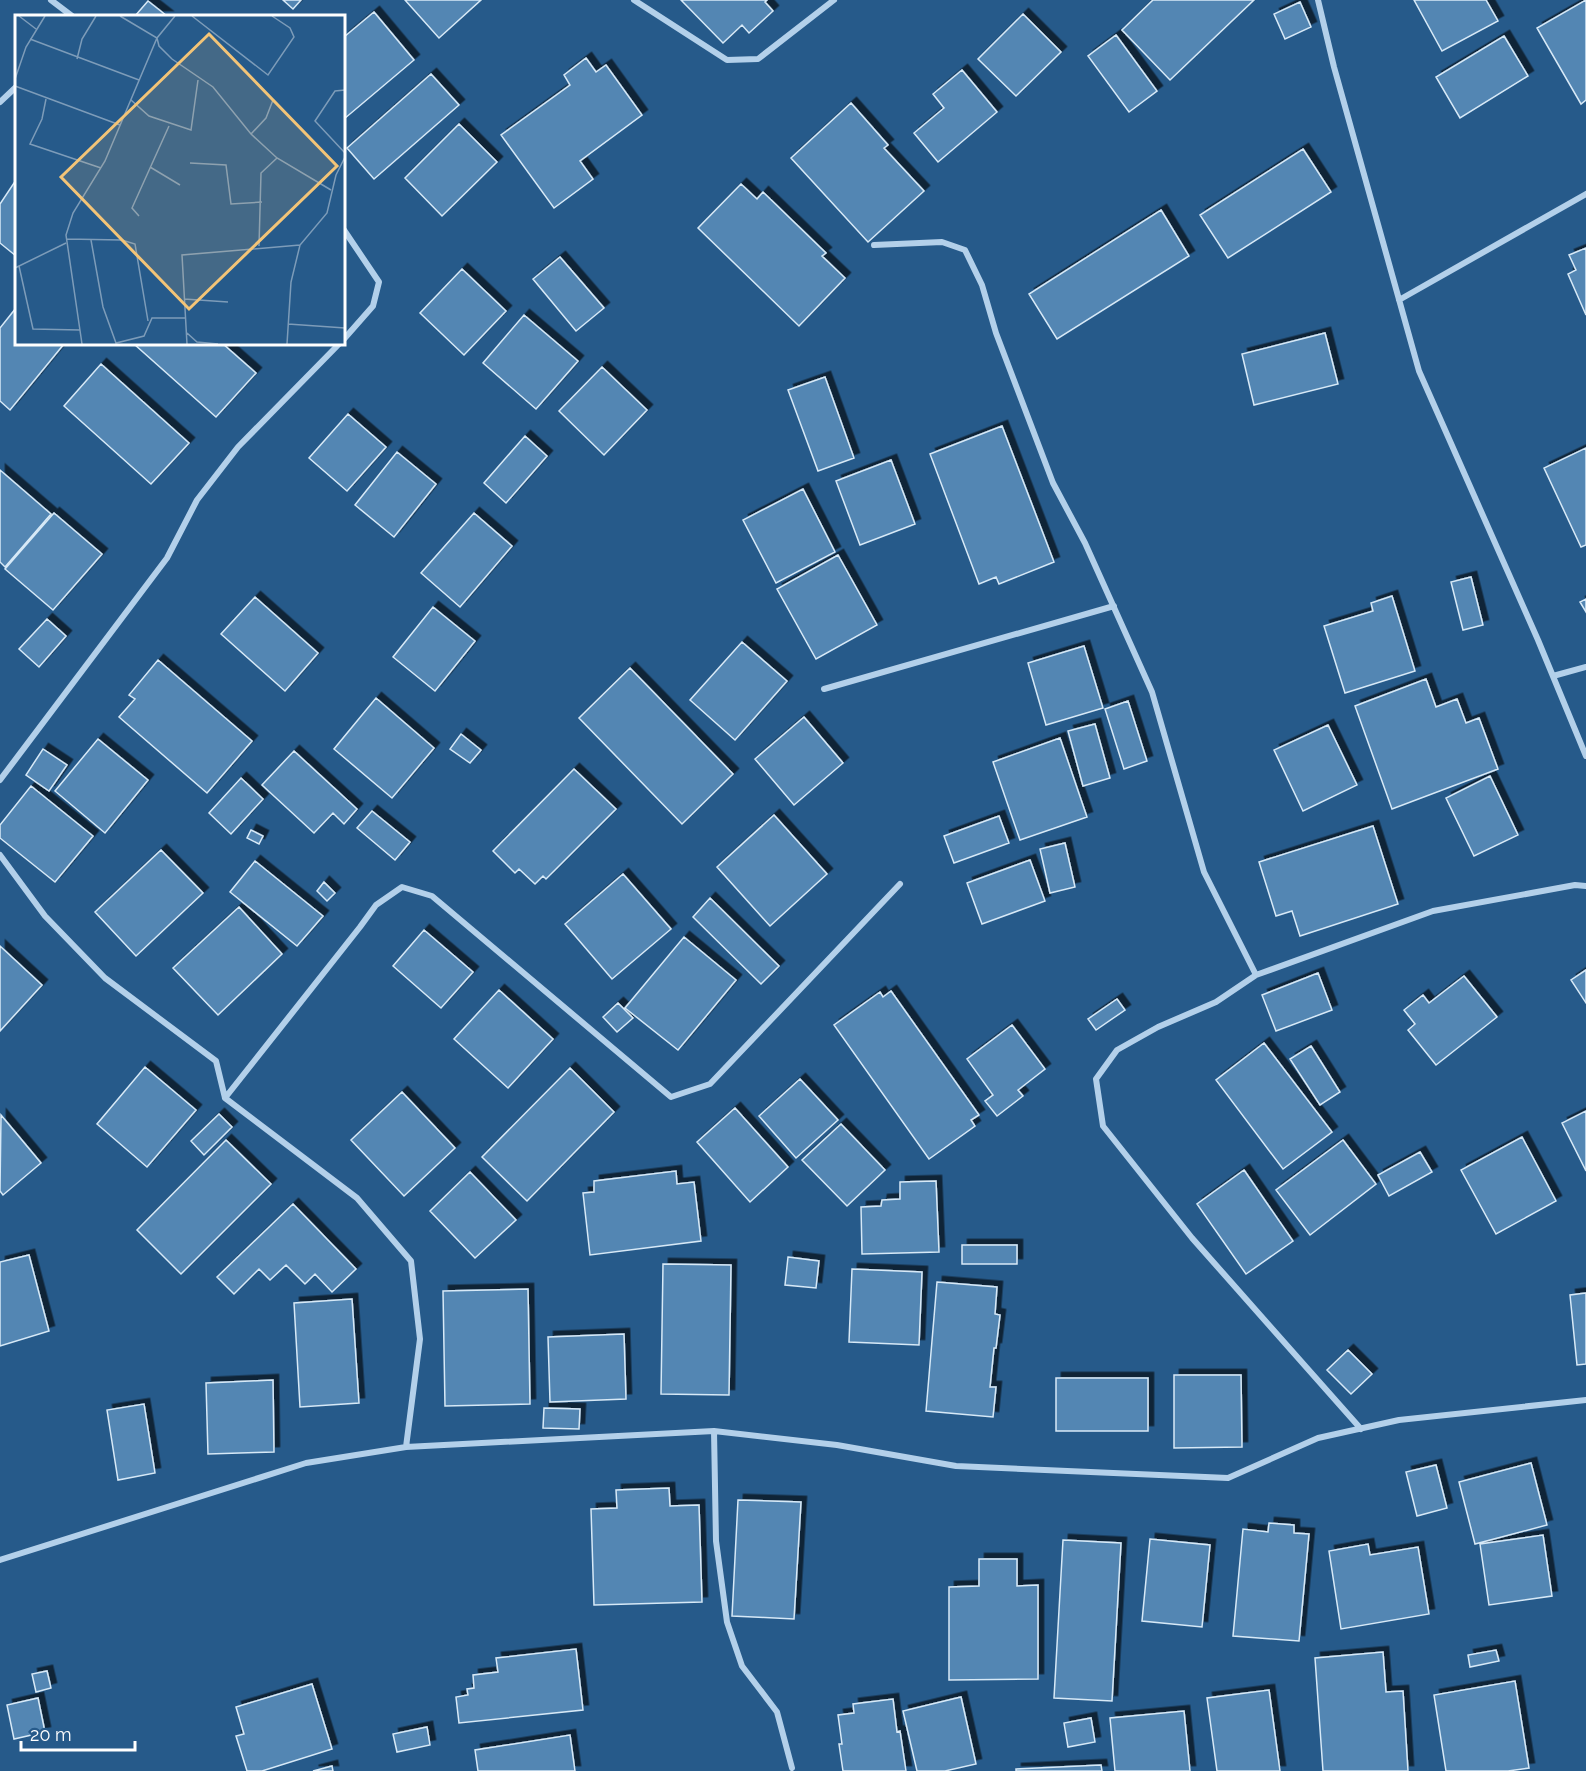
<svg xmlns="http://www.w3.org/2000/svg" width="1586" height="1771" font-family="Raleway,sans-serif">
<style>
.building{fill:#5286b3;stroke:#d7e9f7;stroke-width:1.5;filter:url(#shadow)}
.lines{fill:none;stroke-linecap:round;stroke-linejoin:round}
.minor{stroke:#b3d0ea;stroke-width:6}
.inset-road{fill:none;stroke:#7d9cb9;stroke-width:1.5}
.view{fill:#f3c477;fill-opacity:0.15;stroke:#f3c477;stroke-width:3}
.inset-edge{fill:none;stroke:#fff;stroke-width:3}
</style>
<defs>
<filter id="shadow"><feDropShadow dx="5.5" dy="-5.5" stdDeviation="0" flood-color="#0009"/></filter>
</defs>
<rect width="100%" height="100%" fill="#265a8a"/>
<path class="building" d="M283,0H301L293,9Z
M405,0H481L439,38Z
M681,0H767L765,2L773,11L749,33L742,25L723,43Z
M1153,0H1254L1170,80L1122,30Z
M1414,0H1486L1498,21L1442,51Z
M1586,0V100L1581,104L1537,28Z
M148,1L167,16H135Z
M1300,2L1311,27L1285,39L1274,14Z
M374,12L414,60L344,119V37Z
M1023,14L1061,52L1016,96L978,59Z
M1116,35L1157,91L1129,112L1088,56Z
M1504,36L1528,76L1460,118L1436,77Z
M586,58L596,72L606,65L642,115L580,161L593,179L554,208L501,135L570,85L564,75Z
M962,70L997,112L938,162L914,133L944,108L933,94Z
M431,74L459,105L374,179L347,148Z
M851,103L888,145L884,148L924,191L868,242L791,158Z
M459,124L497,162L442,216L405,178Z
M1303,149L1331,192L1228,258L1200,215Z
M16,180V256L0,243V204Z
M741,184L757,199L763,192L826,253L822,256L845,278L799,326L698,228Z
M1161,210L1189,256L1057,339L1029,294Z
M1586,248V315L1568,274L1576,270L1569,255Z
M560,257L604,308L576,331L533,279Z
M462,269L506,311L464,355L420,313Z
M16,308V344H64L10,410L0,401V328Z
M524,315L578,361L536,409L483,363Z
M1325,333L1338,384L1254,405L1242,354Z
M134,344H223L256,373L216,417Z
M101,364L189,443L151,484L64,406Z
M602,367L647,410L604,455L559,411Z
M825,377L854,458L818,471L788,390Z
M348,414L386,447L347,491L309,458Z
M1002,426L1054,562L999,584L996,577L979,584L930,454Z
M525,436L547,456L506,503L484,483Z
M1586,448V545L1581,547L1544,468Z
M397,452L436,484L394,537L355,505Z
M891,460L915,524L860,545L836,481Z
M0,470L51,514L5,567L0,562Z
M803,489L835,552L776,583L743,520Z
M54,513L102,554L53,610L5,569Z
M474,513L512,546L460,607L421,573Z
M838,555L877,625L816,659L777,589Z
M1471,577L1483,625L1463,630L1451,582Z
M1392,596L1415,671L1345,693L1324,626L1373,611L1371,603Z
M255,597L318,653L285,691L221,634Z
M1586,599V612L1580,602Z
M433,607L475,641L435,691L393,657Z
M47,619L66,636L39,667L19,649Z
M742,642L787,681L735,740L690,700Z
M1084,646L1103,708L1046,725L1028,663Z
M158,660L252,741L207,793L119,717L135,699L129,695Z
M630,668L733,774L682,824L579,718Z
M1426,679L1436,707L1457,699L1466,723L1479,718L1498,769L1392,809L1355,706Z
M376,698L434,748L392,798L334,749Z
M1128,701L1147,761L1124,769L1105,709Z
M804,717L843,763L794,805L755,759Z
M1095,724L1110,778L1083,786L1068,731Z
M1328,725L1357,785L1303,811L1274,750Z
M461,734L481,750L470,763L450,749Z
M1060,738L1087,817L1020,840L993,762Z
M98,739L148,780L105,833L55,791Z
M43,749L67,765L49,791L26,775Z
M294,751L357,809L344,824L333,813L314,833L262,785Z
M574,769L616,809L546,879L543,876L535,884L519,869L515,873L493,851Z
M1490,776L1518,835L1474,856L1446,798Z
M241,778L263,799L231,834L209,813Z
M31,786L93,836L55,882L0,838V825Z
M372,811L410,842L395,860L357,828Z
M774,815L827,874L770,926L717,867Z
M999,816L1009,843L954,863L944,836Z
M1373,826L1398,904L1300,936L1292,911L1276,916L1259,862Z
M251,830L263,836L259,844L247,838Z
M1065,843L1075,887L1050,893L1040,849Z
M161,850L203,893L136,956L95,912Z
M1030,860L1045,901L982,924L967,883Z
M255,861L323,916L297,946L230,892Z
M623,874L671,929L612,979L565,924Z
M324,882L335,893L327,901L317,891Z
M710,898L779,966L761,984L693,917Z
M239,907L282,954L218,1015L173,968Z
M424,930L473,972L441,1008L393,966Z
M684,937L736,980L678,1050L625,1008Z
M0,946L42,985L0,1031Z
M1586,970V1003L1571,980Z
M1318,973L1332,1010L1276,1031L1262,995Z
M1464,976L1497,1017L1436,1065L1408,1030L1415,1024L1404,1010L1423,995L1429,1003Z
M499,990L553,1039L508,1088L454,1039Z
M891,991L979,1115L971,1120L975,1126L929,1159L834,1025L880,992L883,997Z
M1117,999L1125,1010L1096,1030L1088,1019Z
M618,1003L633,1018L617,1032L603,1017Z
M1012,1025L1045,1069L1018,1090L1023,1096L997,1116L985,1101L993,1095L967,1059Z
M1264,1043L1332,1132L1283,1169L1216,1080Z
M1311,1046L1340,1092L1320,1105L1290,1059Z
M145,1067L196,1110L147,1167L97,1124Z
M570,1068L614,1112L527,1201L482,1157Z
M800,1079L838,1120L796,1158L759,1116Z
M402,1092L455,1148L404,1196L351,1140Z
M735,1108L788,1167L750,1202L697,1142Z
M1586,1111V1171L1562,1123Z
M219,1114L232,1127L204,1155L191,1141Z
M1,1115L41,1163L3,1195L0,1191Z
M841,1124L885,1170L847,1206L802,1160Z
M1522,1137L1556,1201L1496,1234L1461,1170Z
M226,1140L271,1184L181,1274L137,1230Z
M1343,1140L1376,1184L1310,1235L1276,1190Z
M1420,1152L1432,1172L1389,1196L1378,1175Z
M1244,1170L1293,1241L1246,1274L1197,1204Z
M676,1171L677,1184L694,1182L701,1241L590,1255L583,1193L594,1192V1181Z
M470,1172L516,1220L475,1258L430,1211Z
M936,1181L939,1252L862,1254L861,1207L881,1206L882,1200L900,1199V1182Z
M293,1204L356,1269L332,1292L315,1274L305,1284L286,1265L270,1280L259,1269L234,1294L217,1277Z
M962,1245H1017V1264H962Z
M29,1255L49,1331L0,1346V1262Z
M788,1257L819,1261L816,1288L785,1285Z
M663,1264L731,1265L729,1395L661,1394Z
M852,1269L922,1272L919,1345L849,1342Z
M937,1282L997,1287L995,1314L1000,1315L996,1348H994L990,1387H996L993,1417L926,1411Z
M528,1289L530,1404L445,1406L443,1291Z
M1586,1293V1364L1577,1365L1570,1295Z
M352,1299L359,1403L300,1407L294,1303Z
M624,1334L626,1399L550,1402L548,1337Z
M1348,1350L1372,1374L1351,1394L1327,1370Z
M1174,1375H1241L1242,1447L1174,1448Z
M1056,1378H1148V1431H1056Z
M273,1380L274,1452L208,1454L206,1383Z
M144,1404L155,1473L118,1480L107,1410Z
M544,1408L580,1409L579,1429L543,1428Z
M1531,1463L1547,1525L1475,1544L1459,1482Z
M1436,1465L1447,1508L1417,1516L1406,1472Z
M669,1488L670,1506L699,1505L702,1602L594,1605L591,1509L617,1508L616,1490Z
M738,1500L801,1502L794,1619L732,1616Z
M1269,1523L1294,1525V1533L1309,1534L1299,1641L1233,1636L1243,1529L1268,1532Z
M1543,1535L1552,1596L1489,1605L1480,1544Z
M1150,1539L1210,1545L1202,1627L1142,1621Z
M1063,1540L1121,1543L1112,1701L1054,1698Z
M1368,1544L1370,1555L1418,1547L1429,1614L1341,1629L1329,1551Z
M979,1559H1017V1586L1038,1585V1679L949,1680V1587L979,1586Z
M576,1649L583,1710L459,1723L456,1697L468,1695L467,1689L474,1688L473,1675L498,1672L496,1658Z
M1496,1650L1499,1661L1470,1667L1468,1655Z
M1383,1652L1386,1692L1403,1691L1408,1771H1323L1315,1658Z
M47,1671L51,1688L36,1692L32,1674Z
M1515,1681L1529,1768L1508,1771H1446L1434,1695Z
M312,1684L332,1749L262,1771H247L236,1736L244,1734L236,1707Z
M1269,1690L1280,1771H1217L1207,1698Z
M961,1697L976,1764L945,1771H917L903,1711Z
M38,1698L45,1732L14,1739L7,1705Z
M893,1699L897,1732L900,1731L906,1771H843L839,1744H842L838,1715L854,1713L853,1704Z
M1184,1711L1190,1771H1115L1110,1718Z
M1091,1718L1095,1742L1068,1747L1064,1723Z
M427,1727L430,1745L397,1752L393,1734Z
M570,1735L575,1771H478L475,1750Z
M1101,1765L1102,1771H1016V1769Z
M332,1766L333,1771H313Z"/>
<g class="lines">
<path class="minor" d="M51,0L72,16
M634,0L727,60L758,59L834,0
M1318,0L1334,67L1419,371L1538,640L1586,756
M0,102L16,87
M344,230L379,282L373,306L344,339
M874,245L942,242L965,250L982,285L996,333L1053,483L1085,543L1152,692L1204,872L1256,975
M1399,300L1586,194
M1553,676L1586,667
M824,689L1114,606
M0,780L167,558L197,500L238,447L339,344
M0,855L45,916L105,978L216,1061L225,1098L357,1198L411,1261L420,1339L406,1447
M225,1098L360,927L376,905L402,887L432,896L671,1097L710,1084L900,884
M1361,1429L1192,1238L1103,1126L1096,1079L1117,1050L1158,1027L1216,1002L1256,975L1433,911L1575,885L1586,886
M714,1431L716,1541L727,1622L742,1666L777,1712L792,1768
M0,1560L306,1463L406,1447L714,1431L837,1445L956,1466L1228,1478L1318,1438L1399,1420L1586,1400"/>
</g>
<g transform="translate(15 15)">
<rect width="330" height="330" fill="#265a8a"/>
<path class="inset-road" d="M4,1L21,14M105,1L142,23L144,31L157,44L198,72L236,119L262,143L316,175M177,1L253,60L279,22L275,13L257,1M15,24L124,65M62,44L67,24L81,1M0,64L11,32L30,1M0,71L105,110M330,75L320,76L300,106L330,138M31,84L27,104L15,129L86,153M116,85L134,101L176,115L183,65M236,119L251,103L258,85M175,148L211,150L216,189L247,187M135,152L165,170M124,201L117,193L154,111M51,224L107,225L120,229L133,306M76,225L88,292L101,328L129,321L137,303H171M244,231L246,158L262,143M4,251L18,314L65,315M0,253L51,228M169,284L213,287M273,309L330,313M172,318L182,327L203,329M67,329L51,220L58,198L90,146L142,23L160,1M172,329L167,240L285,230M272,329L276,267L285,230L312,198L321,160L330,142"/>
<path class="view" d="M194,19L322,151L174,294L46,162Z"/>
<rect width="330" height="330" class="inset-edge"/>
</g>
<path d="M21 1741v9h114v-9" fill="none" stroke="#ffffff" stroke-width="3"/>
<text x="30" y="1741" font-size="18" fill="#ffffff" stroke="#265a8a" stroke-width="4.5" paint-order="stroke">20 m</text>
</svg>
